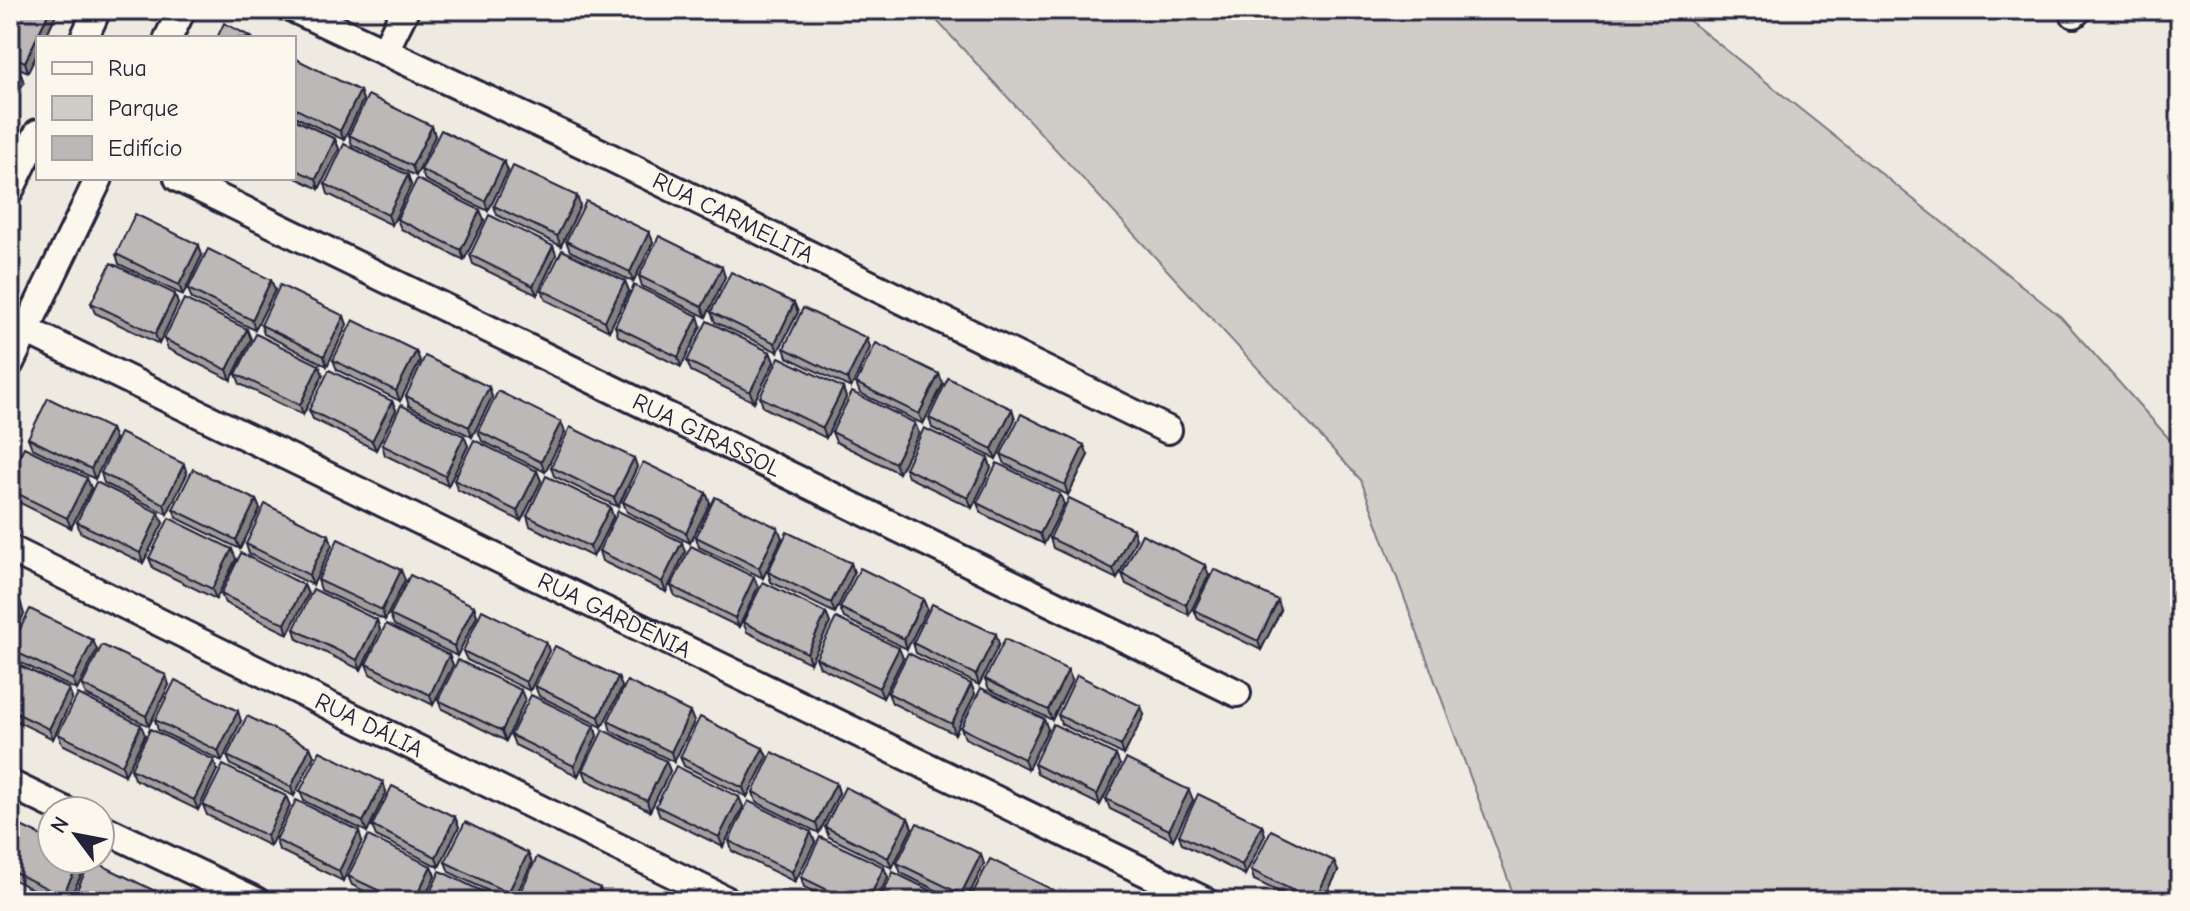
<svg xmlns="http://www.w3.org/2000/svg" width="2190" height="911" font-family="'Comic Neue',sans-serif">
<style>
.green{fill:#d0cdc9;stroke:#797882;stroke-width:2}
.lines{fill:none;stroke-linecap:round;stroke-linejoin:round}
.street-casing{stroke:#22223b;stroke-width:32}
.street{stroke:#fbf7ec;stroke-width:26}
.wall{fill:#a29e9e;stroke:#22223b;stroke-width:2}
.shaded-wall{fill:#848181;stroke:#22223b;stroke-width:2}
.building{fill:#bcb8b8;stroke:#22223b;stroke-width:2}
.labels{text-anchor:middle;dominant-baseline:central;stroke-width:6;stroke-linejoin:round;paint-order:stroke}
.street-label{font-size:24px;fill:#22223b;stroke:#fbf7ec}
</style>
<rect width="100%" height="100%" fill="#eeeae2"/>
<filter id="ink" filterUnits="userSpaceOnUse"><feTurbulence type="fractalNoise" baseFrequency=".0125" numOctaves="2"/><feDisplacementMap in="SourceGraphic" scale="16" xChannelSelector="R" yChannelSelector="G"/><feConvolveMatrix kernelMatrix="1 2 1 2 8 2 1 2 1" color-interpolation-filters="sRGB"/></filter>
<g filter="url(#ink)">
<path class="green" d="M927,10H1676L2061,317L2180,451V901H1511L1510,885L1361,480Z"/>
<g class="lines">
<g class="street-casing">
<g id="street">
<path id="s1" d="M296,10L589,147L1168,430"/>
<path d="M2074,14L2078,10"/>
<path d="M84,38L97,10"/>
<path d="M168,38L182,10"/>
<path d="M385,50L405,10"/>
<path id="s2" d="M178,178L1237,693"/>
<path d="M10,190L38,133"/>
<path id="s3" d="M26,330L1205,901"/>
<path d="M10,363L99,178"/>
<path id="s4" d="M10,549L728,901"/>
<path d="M10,784L66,811"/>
<path d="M100,827L256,901"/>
</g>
</g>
<use href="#street" class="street"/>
</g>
<path class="wall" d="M10,10H58L45,38H38V52L28,72L10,64Z
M294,63L360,91L363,100L344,140L294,116Z
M294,119L335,139L339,149L319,189L294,177Z
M432,126L435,136L416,176L352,145L349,135Z
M504,161L508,171L488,211L425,180L421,170Z
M408,175L411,185L392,225L328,194L325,184Z
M577,196L580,206L561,246L497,215L494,206Z
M480,210L484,220L464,260L401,229L397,219Z
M649,232L653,242L633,282L570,251L566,241Z
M553,246L556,255L537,295L473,264L470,255Z
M116,254L202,255L183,295L119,264Z
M639,276L725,277L706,317L642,286Z
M271,280L275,290L255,330L192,299L188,289Z
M625,281L629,291L609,331L546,300L542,290Z
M91,303L178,304L159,344L95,313Z
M794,303L798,312L778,352L715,322L711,312Z
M344,316L347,325L327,366L264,334L261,325Z
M615,326H701L681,367L618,336Z
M867,338L870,348L851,388L787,357L784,348Z
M164,339H251L231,380L168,349Z
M416,351L420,361L400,401L337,370L333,360Z
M770,352L774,362L754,402L691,371L687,361Z
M319,365L323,375L303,415L240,384L236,374Z
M939,374L943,384L923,424L860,393L856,383Z
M489,387L492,397L472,437L409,406L406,396Z
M843,388L846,398L826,438L763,407L760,397Z
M392,401L396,410L376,450L313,419L309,410Z
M1012,409L1015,419L996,459L932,428L929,418Z
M561,422L565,432L545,472L482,441L478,431Z
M111,429L115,439L95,479L32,448L28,438Z
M832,432L919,433L899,473L836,442Z
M464,436L468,446L448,486L385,455L382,445Z
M1001,454L1088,455L1068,495L1005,464Z
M634,458L637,467L618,507L554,476L551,467Z
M988,458L991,468L972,508L908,477L905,468Z
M537,471L541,481L521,521L458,490L454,480Z
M101,473L187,474L167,514L104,483Z
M10,475L91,488L71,528L10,498Z
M706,493L710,503L690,543L627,512L623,502Z
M256,500L260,509L240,549L177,518L173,509Z
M977,503L1064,504L1044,544L981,513Z
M610,507L613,517L593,557L530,526L527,516Z
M77,522L163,523L143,563L80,532Z
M329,535L332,545L313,585L249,554L246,544Z
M696,537L782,538L763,578L699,547Z
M1050,538L1136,539L1117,579L1053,548Z
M599,551L685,552L666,592L602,561Z
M149,558L236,559L216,599L153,568Z
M851,563L854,573L835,613L771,582L768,572Z
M1122,574L1209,575L1189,615L1126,584Z
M318,580H405L385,620L321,590Z
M304,585L308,594L288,634L225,603L221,594Z
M671,586L758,587L739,627L675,596Z
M923,599L927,609L907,649L844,618L840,608Z
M474,606L477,616L457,656L394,625L390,615Z
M1194,610H1281L1261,650L1198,619Z
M826,613L830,623L810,663L747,632L743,622Z
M377,620L380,630L361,670L297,639L294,629Z
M546,642L549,651L530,691L467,660L463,651Z
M913,643L999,644L979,685L916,653Z
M10,650H97L77,690L13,659Z
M449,655L453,665L433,705L370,674L366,664Z
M816,658H903L883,698L820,667Z
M10,661L69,689L72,699L53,739L10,718Z
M618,677L622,687L602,727L539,696L535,686Z
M985,679L1072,680L1052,720L989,689Z
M971,684L975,694L955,734L892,703L888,693Z
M82,685H169L149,726L86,695Z
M438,700H525L506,741L442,709Z
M690,712L694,722L674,762L611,731L608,721Z
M1058,715H1144L1124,755L1061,724Z
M155,720L241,721L222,761L158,730Z
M594,726L597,736L578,776L515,745L511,735Z
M961,728L1048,729L1028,769L965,738Z
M58,734L145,735L125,775L62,744Z
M763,748L767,757L747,797L684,766L680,757Z
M227,756H314L294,796L231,765Z
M666,761L670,771L650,811L587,780L583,770Z
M1034,764L1120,765L1100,805L1037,774Z
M131,769L217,770L198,810L134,779Z
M383,782L386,792L367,832L304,801L300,791Z
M836,783L839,793L819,833L756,802L753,792Z
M286,796L290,806L270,846L207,815L203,805Z
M739,797L743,807L723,847L660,816L656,806Z
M1106,799L1193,800L1173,840L1110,809Z
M455,817L459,827L439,867L376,836L372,826Z
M908,818L912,828L892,868L829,837L825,827Z
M1262,825L1265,835L1245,875L1182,844L1179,835Z
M276,840L362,841L343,881L279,850Z
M729,841L815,842L795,882L732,851Z
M10,843L52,859H83L86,866L68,901H56L10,878Z
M528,853L532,863L513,901H509L449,872L445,862Z
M897,863L984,864L966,901H958L901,873Z
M431,866L435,876L423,901H384L352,885L348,876Z
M1251,870L1338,871L1323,901H1298L1254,880Z
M801,877H888L876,901H833L804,887Z"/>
<path class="shaded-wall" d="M50,10H58L45,38H38V52L28,72L25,62Z
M20,72L24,82L10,110V93Z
M360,91L363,100L344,140L340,131Z
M432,126L435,136L416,176L412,166Z
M335,139L339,149L319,189L316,179Z
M504,161L508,171L488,211L485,201Z
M408,175L411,185L392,225L388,215Z
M577,196L580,206L561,246L557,236Z
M480,210L484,220L464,260L461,250Z
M649,232L653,242L633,282L630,272Z
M199,245L202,255L183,295L179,285Z
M553,246L556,255L537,295L533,286Z
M722,267L725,277L706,317L702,307Z
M271,280L275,290L255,330L252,320Z
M625,281L629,291L609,331L605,321Z
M175,294L178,304L159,344L155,334Z
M794,303L798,312L778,352L775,343Z
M344,316L347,325L327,366L324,356Z
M698,316L701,326L681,367L678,357Z
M247,329L251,339L231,380L227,370Z
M867,338L870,348L851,388L847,379Z
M416,351L420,361L400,401L396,391Z
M770,352L774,362L754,402L750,392Z
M319,365L323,375L303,415L300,405Z
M939,374L943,384L923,424L919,414Z
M489,387L492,397L472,437L469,427Z
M843,388L846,398L826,438L823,428Z
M392,401L396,410L376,450L372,441Z
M1012,409L1015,419L996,459L992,449Z
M561,422L565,432L545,472L541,462Z
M915,423L919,433L899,473L895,463Z
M111,429L115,439L95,479L91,469Z
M464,436L468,446L448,486L445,476Z
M1084,445L1088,455L1068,495L1065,485Z
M634,458L637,467L618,507L614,498Z
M988,458L991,468L972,508L968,498Z
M184,464L187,474L167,514L164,504Z
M537,471L541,481L521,521L517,511Z
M87,478L91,488L71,528L67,518Z
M706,493L710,503L690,543L686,533Z
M1060,494L1064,504L1044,544L1040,534Z
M256,500L260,509L240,549L236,540Z
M610,507L613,517L593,557L590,547Z
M159,513L163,523L143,563L140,553Z
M778,528L782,538L763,578L759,568Z
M1133,529L1136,539L1117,579L1113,569Z
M329,535L332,545L313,585L309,575Z
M682,542L685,552L666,592L662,582Z
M232,549L236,559L216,599L212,589Z
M851,563L854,573L835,613L831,603Z
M1205,565L1209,575L1189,615L1186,605Z
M401,570L405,580L385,620L382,610Z
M754,577L758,587L739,627L735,618Z
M304,585L308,594L288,634L285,624Z
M923,599L927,609L907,649L904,639Z
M1278,600L1281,610L1261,650L1258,641Z
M21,604L24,614L10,643V626Z
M474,606L477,616L457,656L454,646Z
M826,613L830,623L810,663L807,653Z
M377,620L380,630L361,670L357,660Z
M996,634L999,644L979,685L976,675Z
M93,640L97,650L77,690L73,680Z
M546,642L549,651L530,691L526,682Z
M899,648L903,658L883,698L879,688Z
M449,655L453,665L433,705L430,695Z
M1068,670L1072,680L1052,720L1048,710Z
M166,675L169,685L149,726L146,716Z
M618,677L622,687L602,727L599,717Z
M971,684L975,694L955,734L952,724Z
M69,689L72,699L53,739L49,729Z
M521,690L525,700L506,741L502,731Z
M1141,706L1144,715L1124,755L1121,746Z
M238,711L241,721L222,761L218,751Z
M690,712L694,722L674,762L671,752Z
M1044,719L1048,729L1028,769L1024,759Z
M141,725L145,735L125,775L122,765Z
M594,726L597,736L578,776L574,766Z
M310,747L314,756L294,796L291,787Z
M763,748L767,757L747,797L743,788Z
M1116,755L1120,765L1100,805L1097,795Z
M214,760L217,770L198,810L194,800Z
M666,761L670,771L650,811L647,801Z
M383,782L386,792L367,832L363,822Z
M836,783L839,793L819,833L816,823Z
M1189,790L1193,800L1173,840L1169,830Z
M286,796L290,806L270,846L267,836Z
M739,797L743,807L723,847L719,837Z
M455,817L459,827L439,867L436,857Z
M908,818L912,828L892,868L888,858Z
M10,822L13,830L10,837Z
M1262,825L1265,835L1245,875L1242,865Z
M359,831L362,841L343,881L339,871Z
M811,832L815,842L795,882L792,872Z
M528,853L532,863L513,901H511L508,893Z
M981,854L984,864L966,901H963L961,894Z
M81,859H83L86,866L68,901H64L62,896Z
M1334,861L1338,871L1323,901H1314Z
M431,866L435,876L423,901H414Z
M884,867L888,877L876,901H868Z
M600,888L604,898L603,901H594Z
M1053,890L1056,899V901H1047Z
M155,891L158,901H150Z"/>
<path class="building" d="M10,10H50L25,62L10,56Z
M224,23L253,38H217Z
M296,59L360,91L340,131L294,108V63Z
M10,67L20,72L10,93Z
M368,95L432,126L412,166L349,135Z
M294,119L335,139L316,179L294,169Z
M441,130L504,161L485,201L421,170Z
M344,144L408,175L388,215L325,184Z
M513,166L577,196L557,236L494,206Z
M417,179L480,210L461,250L397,219Z
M586,201L649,232L630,272L566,241Z
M135,214L199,245L179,285L116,254Z
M489,215L553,246L533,286L470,255Z
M659,236L722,267L702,307L639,276Z
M208,249L271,280L252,320L188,289Z
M562,250L625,281L605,321L542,290Z
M111,263L175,294L155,334L91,303Z
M731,272L794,303L775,343L711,312Z
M280,285L344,316L324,356L261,325Z
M634,285L698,316L678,357L615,326Z
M184,299L247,329L227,370L164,339Z
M803,308L867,338L847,379L784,348Z
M353,320L416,351L396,391L333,360Z
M707,321L770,352L750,392L687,361Z
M256,334L319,365L300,405L236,374Z
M876,343L939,374L919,414L856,383Z
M425,356L489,387L469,427L406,396Z
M779,357L843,388L823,428L760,397Z
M329,370L392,401L372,441L309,410Z
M948,378L1012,409L992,449L929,418Z
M498,391L561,422L541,462L478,431Z
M852,392L915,423L895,463L832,432Z
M48,398L111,429L91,469L28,438Z
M401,405L464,436L445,476L382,445Z
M1021,414L1084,445L1065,485L1001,454Z
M570,427L634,458L614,498L551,467Z
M924,428L988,458L968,498L905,468Z
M120,433L184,464L164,504L101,473Z
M474,440L537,471L517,511L454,480Z
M24,447L87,478L67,518L10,490V475Z
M643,462L706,493L686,533L623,502Z
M997,463L1060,494L1040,534L977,503Z
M193,469L256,500L236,540L173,509Z
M546,476L610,507L590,547L527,516Z
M96,482L159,513L140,553L77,522Z
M715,497L778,528L759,568L696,537Z
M1069,498L1133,529L1113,569L1050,538Z
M265,504L329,535L309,575L246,544Z
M618,511L682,542L662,582L599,551Z
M169,518L232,549L212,589L149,558Z
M787,532L851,563L831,603L768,572Z
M1142,534L1205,565L1186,605L1122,574Z
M338,539L401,570L382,610L318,580Z
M691,546L754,577L735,618L671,586Z
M241,553L304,585L285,624L221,594Z
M860,568L923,599L904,639L840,608Z
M1214,569L1278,600L1258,641L1194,610Z
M410,575L474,606L454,646L390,615Z
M763,582L826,613L807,653L743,622Z
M313,589L377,620L357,660L294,629Z
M10,599L21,604L10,626Z
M932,604L996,634L976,675L913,643Z
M30,609L93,640L73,680L10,649Z
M482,610L546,642L526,682L463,651Z
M836,618L899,648L879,688L816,658Z
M386,624L449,655L430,695L366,664Z
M1005,639L1068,670L1048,710L985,679Z
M102,645L166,675L146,716L82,685Z
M555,646L618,677L599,717L535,686Z
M908,653L971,684L952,724L888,693Z
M458,660L521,690L502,731L438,700Z
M10,661L69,689L49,729L10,710Z
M1077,675L1141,706L1121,746L1058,715Z
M175,680L238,711L218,751L155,720Z
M627,681L690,712L671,752L608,721Z
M981,688L1044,719L1024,759L961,728Z
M78,694L141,725L122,765L58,734Z
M531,695L594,726L574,766L511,735Z
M247,716L310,747L291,787L227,756Z
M700,717L763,748L743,788L680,757Z
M1053,724L1116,755L1097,795L1034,764Z
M150,729L214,760L194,800L131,769Z
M603,730L666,761L647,801L583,770Z
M320,751L383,782L363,822L300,791Z
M772,752L836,783L816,823L753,792Z
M1126,759L1189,790L1169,830L1106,799Z
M223,765L286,796L267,836L203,805Z
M676,766L739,797L719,837L656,806Z
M392,786L455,817L436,857L372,826Z
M845,787L908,818L888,858L825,827Z
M1198,794L1262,825L1242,865L1179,835Z
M296,800L359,831L339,871L276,840Z
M748,801L811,832L792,872L729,841Z
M465,822L528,853L508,893L445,862Z
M917,823L981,854L961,894L897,863Z
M19,825L52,841V859H81L62,896L10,870V843Z
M1271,830L1334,861L1314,901L1251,870Z
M368,836L431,866L414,901H401L348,876Z
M820,837L884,867L868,901H850L801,877Z
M537,857L600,888L594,901H525L518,897Z
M990,859L1053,890L1047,901H975L970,899Z
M91,860L155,891L150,901L72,900Z
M440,871L502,901H426Z
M893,872L952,901H879Z
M610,893L627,901H605Z
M1062,894L1076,901H1059Z
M164,896L175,901H161Z"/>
</g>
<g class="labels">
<g class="street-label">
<text stroke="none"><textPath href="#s1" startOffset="484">RUA CARMELITA</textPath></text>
<text stroke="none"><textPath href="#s2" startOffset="588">RUA GIRASSOL</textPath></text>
<text stroke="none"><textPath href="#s3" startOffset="654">RUA GARDÊNIA</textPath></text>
<text stroke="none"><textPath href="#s4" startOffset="400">RUA DÁLIA</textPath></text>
</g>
</g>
<rect width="2190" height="911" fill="none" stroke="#fbf7ec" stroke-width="40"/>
<rect x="20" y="20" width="2150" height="871" fill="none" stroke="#22223b" stroke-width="3" filter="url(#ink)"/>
<rect x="36" y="36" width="260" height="144" fill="#fbf7ec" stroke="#a4a2a5" stroke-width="2"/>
<rect x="52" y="62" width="40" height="12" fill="#fbf7ec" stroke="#a4a2a5" stroke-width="2"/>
<text x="108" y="76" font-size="24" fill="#22223b">Rua</text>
<rect x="52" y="96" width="40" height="24" fill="#d0cdc9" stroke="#a4a2a5" stroke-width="2"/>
<text x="108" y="116" font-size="24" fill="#22223b">Parque</text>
<rect x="52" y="136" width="40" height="24" fill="#bcb8b8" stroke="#a4a2a5" stroke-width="2"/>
<text x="108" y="156" font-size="24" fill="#22223b">Edifício</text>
<g transform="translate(76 835) rotate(302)"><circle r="38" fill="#fbf7ec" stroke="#a4a2a5" stroke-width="2"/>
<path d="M0-6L14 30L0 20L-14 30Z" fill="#22223b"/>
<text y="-12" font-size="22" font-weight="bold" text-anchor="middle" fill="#22223b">N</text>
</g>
</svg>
